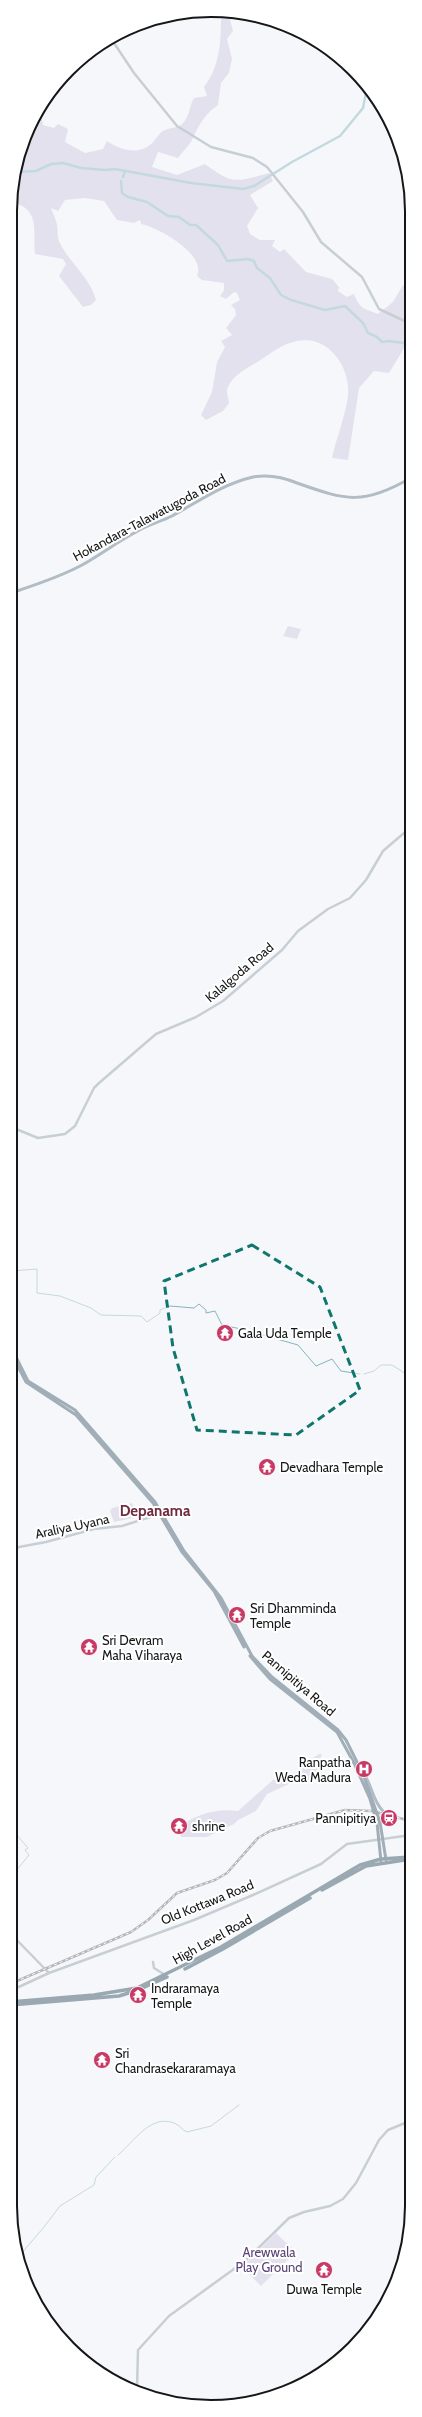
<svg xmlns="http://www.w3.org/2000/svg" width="422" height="2417" font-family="Cabin,sans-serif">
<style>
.green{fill:#cfc5df}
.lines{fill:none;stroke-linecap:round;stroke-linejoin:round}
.stream{stroke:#86b4c1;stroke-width:1}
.canal{stroke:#86b4c1;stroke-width:2.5}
.tertiary{stroke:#8e9ea8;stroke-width:2.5}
.secondary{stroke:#5d7383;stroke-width:3}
.primary{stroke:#3a5568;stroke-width:3}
.trunk{stroke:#2b485c;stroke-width:3.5}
.rail-casing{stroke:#656768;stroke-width:2.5}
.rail{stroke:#fff;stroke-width:1;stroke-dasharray:3;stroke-linecap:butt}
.primary-bridge{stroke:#3a5568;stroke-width:3}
.marked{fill:none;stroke:#0f766e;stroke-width:3;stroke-dasharray:8 5;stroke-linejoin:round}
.labels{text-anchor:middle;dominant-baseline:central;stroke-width:4;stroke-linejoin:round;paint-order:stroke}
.street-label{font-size:13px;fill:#151617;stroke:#fff}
.poi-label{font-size:13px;fill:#151617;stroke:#fff;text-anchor:start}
.park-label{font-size:13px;fill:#5a4576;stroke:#fff}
.quarter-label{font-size:15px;font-weight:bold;fill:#712b3e;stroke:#fff}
.rim{fill:none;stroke:#151617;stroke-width:2}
</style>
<rect width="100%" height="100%" fill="#f5f7fa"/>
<path class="green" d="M228,12L233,31L227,39L232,59L229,73L221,83L218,105C204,115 199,125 192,140C189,146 182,152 178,158L158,152L152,167L177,175L205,164C233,185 235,182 269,173L273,181L250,195L258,208L247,226L250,234L260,240H275L272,246L280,252L284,249L306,272L332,279L339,287L338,291L347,297L354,294C360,309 363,308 378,314L393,302L403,285L411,290V313L406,345L389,373L374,371L359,388L348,460L332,458C336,438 350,405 348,386C346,361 325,335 297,341C282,344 271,353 259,361C248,368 230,376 227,391C227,395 229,400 229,403L223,411L206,420L201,415L212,392L217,362L225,347L221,341L232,335L226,328L236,315L235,309L231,305L240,300L237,293L234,292L226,299L220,296L224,290V283L202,280L197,276C207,254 157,227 141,224L140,220L134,223L117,220L104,201L85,198L65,200L58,211L51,208C53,214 56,219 57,225C58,230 57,236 59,241C69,263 90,277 96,300L91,305L83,307L59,276L66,264L63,259L35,254C32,232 42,210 12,202V185L36,113L42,119L43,125L54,128L58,124L68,129L65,142L85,153L103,149L107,141C120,150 137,155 150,145C155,141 158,134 163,131C170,127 177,129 183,123C190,116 189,106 194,98L207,96L204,87C221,65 221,39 221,13Z
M288,626L301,629L297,639L283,636Z
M132,1503L138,1517L114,1522L110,1511L112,1508Z
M319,1754H322L312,1783L300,1779L267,1794L256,1811L238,1820L234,1824L207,1837H181L179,1828C194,1814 218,1808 238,1811L273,1780L298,1772L306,1762Z
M276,2233L296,2252L261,2286L242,2267Z"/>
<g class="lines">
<path class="stream" d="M11,1271L37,1269V1293L60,1296L91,1308L101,1315L141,1316L147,1322L160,1313V1310L170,1306L194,1308L199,1304L206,1310V1313L215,1311L222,1325L260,1333
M263,1335L298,1345L316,1366L332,1359L341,1371L360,1374
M364,1374L374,1371L381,1365H392L403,1372L411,1381
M10,1878L29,1855L25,1850L28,1848L10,1827
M118,2155C134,2142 150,2114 174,2123C180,2125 182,2130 187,2132L211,2126L239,2105
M20,2255L44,2227L60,2206L94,2185L96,2177L115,2157"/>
<path class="canal" d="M16,172L36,171L51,164L63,163L81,168L105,170L115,169L191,183L243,189L254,186L292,162L340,136L363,108L367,88
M123,177L125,171
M121,181L122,193L128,197L147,202L168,216L179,217L190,225H196L218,245L227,261L248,259L254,261L257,268L270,278L281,295L291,300L325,310L345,306L363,323L368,333L377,337L382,342L389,341L411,344"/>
<path class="tertiary" d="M112,40L134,73L177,126L211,147L253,158L267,167L303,212L321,242L362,277L379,309L411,324
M11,1127L38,1138L65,1134L75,1126L94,1088L99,1083L156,1034L196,1017L223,1001L282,950L298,931L328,909L350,898L366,880L383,851L411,827
M11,1553L19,1547L46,1542L94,1529L122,1526L160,1514
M10,1933L49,1973
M153,1962L154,1968L165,1975
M10,1991L49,1973L194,1920L253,1895L321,1864L347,1844L411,1835
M137,2390L138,2350L169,2316L245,2261L289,2218L304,2212L330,2206L343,2199L356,2183L379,2140L388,2130L410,2121"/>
<path class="secondary" d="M11,593C35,585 60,577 82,565C100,555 117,542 136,532C147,525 160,522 172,516C199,501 223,484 253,477C269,474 283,477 297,483C348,501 362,505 411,478
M362,1771C372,1783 372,1801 383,1811"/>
<path class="primary" d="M11,1347L28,1381L75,1410L155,1502L184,1551L221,1598L252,1656L272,1677L338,1730L346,1740L363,1774
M11,1353L26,1382L76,1415L153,1503L182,1552L214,1591L244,1647
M250,1656L270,1679L337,1732L354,1763
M380,1822L386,1860
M377,1823L381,1861"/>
<path class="trunk" d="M322,1890L366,1866L411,1859
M185,1969L223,1949L310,1898
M10,2002L94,1995L137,1988L221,1947L360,1865L381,1859L411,1857
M10,2005L119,1996L138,1990L167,1977"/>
<g class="rail-casing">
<path id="rail" d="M10,1984L131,1932L148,1920L177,1893L215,1880L227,1873L258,1838L270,1831L345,1810L372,1811L411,1821"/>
</g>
<use href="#rail" class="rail"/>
<path class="primary-bridge" d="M354,1763L370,1799L377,1823
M363,1774L380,1822"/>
</g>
<path d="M0 0H422V2417H0ZM252,1245L320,1287L360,1390L296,1435L197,1430L173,1348L164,1281Z" fill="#f5f7fa" fill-opacity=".55" fill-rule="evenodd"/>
<path class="marked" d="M252,1245L320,1287L360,1390L296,1435L197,1430L173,1348L164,1281Z"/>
<defs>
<g id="temple-disc" transform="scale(0.9)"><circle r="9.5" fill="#c83a66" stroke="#fff"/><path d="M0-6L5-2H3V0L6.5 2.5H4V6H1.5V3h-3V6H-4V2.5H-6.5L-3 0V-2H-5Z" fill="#fff"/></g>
<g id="hospital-disc" transform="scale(0.9)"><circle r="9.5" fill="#c83a66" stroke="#fff"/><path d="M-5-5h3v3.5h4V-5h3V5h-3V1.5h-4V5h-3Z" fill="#fff"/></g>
<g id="station-disc" transform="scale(0.9)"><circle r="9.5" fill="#c83a66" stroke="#fff"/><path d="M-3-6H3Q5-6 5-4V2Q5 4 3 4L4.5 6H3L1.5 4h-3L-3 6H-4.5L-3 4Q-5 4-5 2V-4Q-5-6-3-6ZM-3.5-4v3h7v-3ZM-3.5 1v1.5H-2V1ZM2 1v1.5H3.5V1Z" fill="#fff"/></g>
</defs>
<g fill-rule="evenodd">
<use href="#temple-disc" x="225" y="1333"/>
<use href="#temple-disc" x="267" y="1467"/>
<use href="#temple-disc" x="237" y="1615"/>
<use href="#temple-disc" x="89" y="1647"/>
<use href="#hospital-disc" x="364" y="1769"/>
<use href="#station-disc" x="389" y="1818"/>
<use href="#temple-disc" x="179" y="1826"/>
<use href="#temple-disc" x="138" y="1995"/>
<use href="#temple-disc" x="102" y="2060"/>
<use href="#temple-disc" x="324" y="2270"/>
</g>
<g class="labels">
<g class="street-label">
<text transform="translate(149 517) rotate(-28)">Hokandara-Talawatugoda Road</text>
<text transform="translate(239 972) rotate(-40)">Kalalgoda Road</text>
<text transform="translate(72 1526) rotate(-12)">Araliya Uyana</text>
<text transform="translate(299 1683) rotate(41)">Pannipitiya Road</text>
<text transform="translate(207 1902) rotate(-22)">Old Kottawa Road</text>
<text transform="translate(212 1939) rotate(-29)">High Level Road</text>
</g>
<g class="poi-label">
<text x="238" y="1333">Gala Uda Temple</text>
<text x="280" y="1467">Devadhara Temple</text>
<text x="250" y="1608">Sri Dhamminda<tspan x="250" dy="15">Temple</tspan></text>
<text x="102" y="1640">Sri Devram<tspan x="102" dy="15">Maha Viharaya</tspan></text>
<text x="351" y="1762" text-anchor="end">Ranpatha<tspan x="351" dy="15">Weda Madura</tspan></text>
<text x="376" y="1818" text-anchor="end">Pannipitiya</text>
<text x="192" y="1826">shrine</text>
<text x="151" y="1988">Indraramaya<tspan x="151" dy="15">Temple</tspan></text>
<text x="115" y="2053">Sri<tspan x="115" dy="15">Chandrasekararamaya</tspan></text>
<text x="324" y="2289" text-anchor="middle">Duwa Temple</text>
</g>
<g class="park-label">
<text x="269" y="2252">Arewwala<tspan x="269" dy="15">Play Ground</tspan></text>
</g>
<g class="quarter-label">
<text x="155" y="1511">Depanama</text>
</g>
</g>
<path d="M0 0H422V2417H0ZM211 17H211A194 194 0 0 1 405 211V2206A194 194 0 0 1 211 2400H211A194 194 0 0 1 17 2206V211A194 194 0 0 1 211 17Z" fill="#fff" fill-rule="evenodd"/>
<path class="rim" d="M211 17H211A194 194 0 0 1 405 211V2206A194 194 0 0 1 211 2400H211A194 194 0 0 1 17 2206V211A194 194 0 0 1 211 17Z"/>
</svg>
